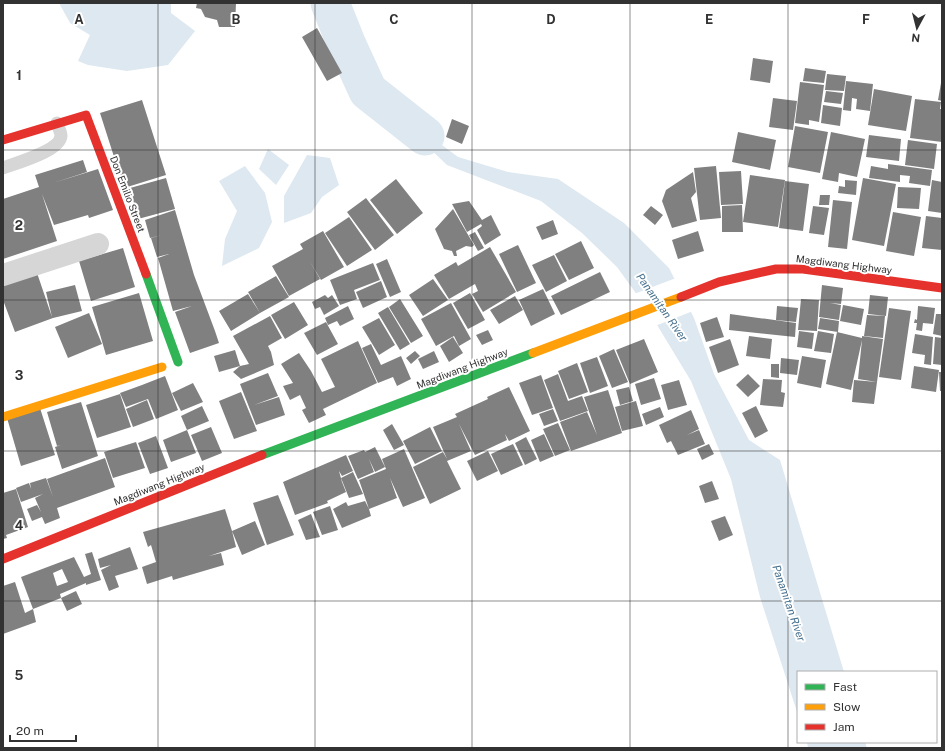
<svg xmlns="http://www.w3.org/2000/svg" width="945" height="751" font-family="'Public Sans',sans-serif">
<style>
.water{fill:#dde8f0}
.pier{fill:#fff}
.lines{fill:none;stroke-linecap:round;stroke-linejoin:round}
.river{stroke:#dde8f0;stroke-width:39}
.building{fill:#808080;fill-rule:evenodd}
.lane{stroke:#d6d6d6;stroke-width:13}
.street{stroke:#d6d6d6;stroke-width:22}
.fast{stroke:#30b455;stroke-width:9}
.slow{stroke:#ff9f0a;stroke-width:9}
.jam{stroke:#e5322d;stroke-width:9}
.grid{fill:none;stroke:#323232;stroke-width:1;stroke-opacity:0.55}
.labels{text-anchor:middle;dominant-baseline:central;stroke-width:4;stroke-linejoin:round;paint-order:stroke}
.street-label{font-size:10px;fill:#323232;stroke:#fff}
.water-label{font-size:11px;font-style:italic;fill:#46718f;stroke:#fff}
.grid-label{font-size:13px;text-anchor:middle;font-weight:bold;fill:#323232;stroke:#fff;stroke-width:4;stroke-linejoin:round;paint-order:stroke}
</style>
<rect width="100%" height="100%" fill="#fff"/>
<path class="water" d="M59,3H171V13L195,31L168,65L127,71L88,65L78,61L90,35L70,23Z
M382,103L426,133L458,157L508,172L558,179L624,223L669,268L694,318L714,374L749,440L780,460L844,672H798V715L760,597L731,479L691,381L648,310L617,267L582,233L541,201L447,165Z
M268,149L289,165L276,185L259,169Z
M307,155L330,158L339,185L322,197L311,213L284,223V196Z
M245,166L265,193L272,222L259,248L222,266L225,239L237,211L219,181Z
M807,742H865L867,748H808Z"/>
<path class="pier" d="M676,278L693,311L655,326L634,294Z"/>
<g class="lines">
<path class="river" d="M330,3L346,43L368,91L425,136"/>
</g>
<path class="building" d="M197,3H236L235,27H219L217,20L205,17L201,9L196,8Z
M317,28L342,73L327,81L302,37Z
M753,58L773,61L770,83L750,80Z
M805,68L826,71L824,83L803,81Z
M827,74L846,76L844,91L825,90Z
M846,81L873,84L870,111L856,109L857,99L852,98L851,111L843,110Z
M800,82L824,85L819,122L809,120V125L795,123Z
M941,83H942V101L938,100Z
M874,89L912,96L906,131L868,125Z
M826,91L843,93L841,104L824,102Z
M773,98L797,101L793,130L769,127Z
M915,99L941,102L940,109H942V142L910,138Z
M142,100L166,175L124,188L100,113Z
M823,105L842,108L840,126L821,123Z
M452,119L469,126L462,144L446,137Z
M795,126L828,132L820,173L788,167Z
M738,132L776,140L770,170L732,162Z
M831,132L865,139L857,177L839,173L838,182L822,179Z
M869,135L901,139L899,161L866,157Z
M908,140L937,144L934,169L905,165Z
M83,160L87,172L53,183L98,169L113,210L89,218L88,215L54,225L42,194L57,241L3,259V199L39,187L35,175Z
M888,164L932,170L930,186L909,183L910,176L900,175V182L869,178L871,166L888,169Z
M716,166L721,218L700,220L694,168Z
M741,171L743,204L721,205L719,172Z
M693,172L696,192L691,198L697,221L672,228L662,201L666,190Z
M750,175L785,180L778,227L743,222Z
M166,178L175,209L138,219L130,188Z
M863,178L896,184L884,246L852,240Z
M396,179L423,213L397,234L370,200Z
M845,180L857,181L856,195L838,193L839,186L845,187Z
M932,180L942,182V213L928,211Z
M785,181L809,184L803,231L779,228Z
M898,187L921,188L919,209L897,208Z
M820,195H830L829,205H819Z
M366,198L394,235L375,250L347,212Z
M833,200L852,202L847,249L828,247Z
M469,201L482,220L491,215L501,235L485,245L477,230L482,226L481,224L467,232L452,204Z
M742,205L743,232H722V206Z
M651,206L663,215L655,225L643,215Z
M813,206L829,208L824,235L809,233Z
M453,209L474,245L472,247L466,246L456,251L457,256H454L452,251L444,249L435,229Z
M175,210L194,275L215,331L203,335L215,331L219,343L190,353L175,312L192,306L173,311L158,258L169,254L157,257L151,238L162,235L150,238L145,220Z
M893,212L921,217L914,256L886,251Z
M926,216L942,218V250L922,248Z
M349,217L372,250L347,266L325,233Z
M553,220L558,234L542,240L536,227Z
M323,231L344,267L321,280L309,260L320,279L289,296L272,266L303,249L300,244Z
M698,231L704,251L678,259L672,240Z
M475,232L484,248L478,251L469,235Z
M581,241L594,268L569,280L555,254Z
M518,245L536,283L517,292L499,254Z
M490,247L516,292L483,312L472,294L478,291L475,284L449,299L434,275L456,262L458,266Z
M123,248L135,287L91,301L79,261Z
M554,255L567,281L546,292L532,265Z
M387,259L401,292L390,297L376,264Z
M373,263L380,280L354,290L357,299L340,305L330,280Z
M36,270L52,317L46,292L75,285L82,311L53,318L15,332L3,300V282Z
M600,272L610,292L561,315L551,296Z
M276,276L289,297L260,313L248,292Z
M433,279L448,300L423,316L409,295Z
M381,281L387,297L363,308L356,292Z
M822,285L843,288L841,304L830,303L841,305L839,320L819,317Z
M543,289L555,314L531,326L519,300Z
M139,293L153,341L106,355L92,307Z
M470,293L485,320L468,329L453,303Z
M248,294L260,313L231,331L219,311Z
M325,295L328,298L332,295L339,306L324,315L320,307L315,309L312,302Z
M870,295L888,297L886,316L868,314Z
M515,296L523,310L499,324L490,310Z
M400,299L423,336L411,343L389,307Z
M801,299L819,300L817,331L798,330Z
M294,302L308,325L285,339L271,315Z
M451,303L471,339L459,346L454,336L436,346L421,319Z
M843,305L864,309L861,325L840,321Z
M348,306L354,319L340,326L337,321L328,325L325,318Z
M777,306L798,308L796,322L776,320Z
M918,306L935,308L933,324L923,323L922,331L916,330L917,323H914L915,319L917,320Z
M388,307L410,344L400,350L378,313Z
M889,308L911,311L901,380L879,377Z
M89,313L102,344L68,358L55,327Z
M730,314L796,323L795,337L729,330Z
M936,314H942V336L933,334Z
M867,315L885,316L883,338L864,336Z
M270,316L282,338L268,346L271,352L274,365L241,379L233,372L240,366L249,364L233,336Z
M717,317L724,337L706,342L700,323Z
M379,318L395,345L379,355L362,327Z
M820,318L839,321L838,332L818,329Z
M326,322L338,344L317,355L304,333Z
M488,330L493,340L482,345L476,335Z
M799,331L814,333L812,349L797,347Z
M818,331L834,334L831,353L814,351Z
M837,332L862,338V336L883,339L877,382L858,379L862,340L851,390L826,384Z
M915,334L933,337L931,365L924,364L925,355L912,353Z
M749,336L772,339L770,359L746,356Z
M453,337L463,353L449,362L440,346Z
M935,337L942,338V365L933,364Z
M644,339L658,372L630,384L616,350Z
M730,339L739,365L718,373L709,347Z
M358,341L377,383L323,409L326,415L309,423L302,410L306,408L300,395L290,400L283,386L293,383L281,364L299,353L311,371L322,392L335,387L321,359Z
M371,344L381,365L401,356L411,379L397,386L393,377L378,383L362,348Z
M614,349L628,382L612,388L599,356Z
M235,350L240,366L219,372L214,356Z
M415,351L420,356L411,364L406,358Z
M434,351L439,362L423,369L418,359Z
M802,356L826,360L821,388L797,383Z
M597,357L608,386L590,393L580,363Z
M781,358L799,360L797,375L780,373Z
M577,363L588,392L569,399L558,371Z
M771,364H779V378L771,377Z
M914,366L939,370L936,392L911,388Z
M939,372H942V391H940Z
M268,373L278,396L254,405L279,397L285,415L256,425L240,384Z
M558,374L568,401L582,396L588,411L560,421L544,380Z
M748,374L760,386L748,397L736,385Z
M541,375L553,408L532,415L519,383Z
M165,376L178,410L156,419L148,399L126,407L120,393L142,385L145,392L142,385Z
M654,378L661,399L641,405L635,384Z
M763,379L782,380L781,392L785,393L783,407L760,405Z
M679,380L687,405L668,410L661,385Z
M854,380L877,382L874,404L852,402Z
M193,383L203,402L181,411L172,393Z
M509,387L530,431L509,441L505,434L507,440L475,455L459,424L471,451L447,461L461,489L430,504L413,467L443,452L447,459L433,427L457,417L455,414L488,399L487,397Z
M629,387L633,401L620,405L616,390Z
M608,390L622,433L571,451L560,422L587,412L597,435L584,397Z
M241,392L257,431L234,439L219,401Z
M120,394L131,427L97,438L86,405Z
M147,400L154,419L133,427L126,409Z
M636,401L643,426L622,431L615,407Z
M81,402L98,456L62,469L55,447L61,445L57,446L47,412Z
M202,406L209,421L187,430L181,416Z
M756,406L768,431L755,438L742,413Z
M660,407L664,417L646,425L642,414Z
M40,408L55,455L21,466L7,418Z
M553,409L558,421L544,426L539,414Z
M691,410L699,429L687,435L699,430L705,444L678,455L671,441L667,443L659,425Z
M558,423L570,450L555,456L543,429Z
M392,424L404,445L394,450L383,430Z
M211,427L222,453L202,461L191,435Z
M430,427L442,451L415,464L403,441Z
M187,430L196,453L171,462L163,440Z
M544,434L554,456L540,462L531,440Z
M156,436L168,468L150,474L138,443Z
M526,437L537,459L525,465L515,443Z
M136,442L145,468L113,478L104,452Z
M513,444L523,465L501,475L491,454Z
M709,444L714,454L702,460L697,449Z
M375,447L385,467L375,472L369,459L374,472L358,479L348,456L364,450L365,452Z
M404,449L425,498L403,507L390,478L397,498L369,509L359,480L386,469L382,459Z
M488,451L498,471L477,481L467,461Z
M346,455L353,471L342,476L339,471L342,482L346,492L327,501L328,503L295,515L283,482Z
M105,458L115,487L57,508L60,518L45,524L42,517L32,521L27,509L37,505L41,512L35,498L43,494L21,502L16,488L29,483L31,489L30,483L46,478L53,497L47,479Z
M353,472L363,494L349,498L341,478Z
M712,481L719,499L705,503L699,486Z
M16,489L28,527L6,535L7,538L3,539V493Z
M278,495L294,535L267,545L253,503Z
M365,501L369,509L371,516L342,528L333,509L346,502L348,506Z
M330,506L338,530L322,535L313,512Z
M225,509L232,531L255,521L265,545L242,555L232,531L236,547L209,556L221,553L224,565L173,580L172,576L147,584L142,567L156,562L151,545L148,547L143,532Z
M311,514L320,537L306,540L298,520Z
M725,516L733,535L719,541L711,521Z
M130,547L138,569L115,576L119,587L109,591L101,570L111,565L100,568L98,559Z
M92,552L101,580L86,585V583L60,594L61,598L33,609L21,577L74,557L84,577L91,574L85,554ZM62,569L68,582L57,586L53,573Z
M15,582L25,613L33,609L36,622L3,634V586Z
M76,591L82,604L67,611L61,598Z"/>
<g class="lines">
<path class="lane" d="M3,168C16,163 60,151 61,136C61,132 58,127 57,123"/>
<path class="street" d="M3,275L98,244"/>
<path class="fast" d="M146,274L178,362
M262,455L533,353"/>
<path class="slow" d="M533,353L681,297
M3,417L162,367"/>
<path class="jam" d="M3,140L86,115L146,274
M681,297L719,282L776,269H803L942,288
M3,559L262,455"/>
</g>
<path class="grid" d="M158,3V748M315,3V748M472,3V748M630,3V748M788,3V748M3,150H942M3,300H942M3,451H942M3,601H942"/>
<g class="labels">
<g class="street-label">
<text transform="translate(128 194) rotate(69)">Don Emilio Street</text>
<text transform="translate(844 264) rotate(7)">Magdiwang Highway</text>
<text transform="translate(462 368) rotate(-21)">Magdiwang Highway</text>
<text transform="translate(159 484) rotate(-22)">Magdiwang Highway</text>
</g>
<g class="water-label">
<text transform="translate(662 307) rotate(55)">Panamitan River</text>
<text transform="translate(789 603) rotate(71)">Panamitan River</text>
</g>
</g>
<g class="grid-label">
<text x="79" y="24">A</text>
<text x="236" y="24">B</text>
<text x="394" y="24">C</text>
<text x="551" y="24">D</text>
<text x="709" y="24">E</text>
<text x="866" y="24">F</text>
<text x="19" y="80">1</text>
<text x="19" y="230">2</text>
<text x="19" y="380">3</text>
<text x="19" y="530">4</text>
<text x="19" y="680">5</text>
</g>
<rect width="945" height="751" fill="none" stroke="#323232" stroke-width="8"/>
<rect x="797" y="671" width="140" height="72" fill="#ffffff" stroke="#adadad"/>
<rect x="805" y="684" width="20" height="6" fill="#30b455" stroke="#adadad"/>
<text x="833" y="691" font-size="12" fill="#323232">Fast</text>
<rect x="805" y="704" width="20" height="6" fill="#ff9f0a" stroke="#adadad"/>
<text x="833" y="711" font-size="12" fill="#323232">Slow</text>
<rect x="805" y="724" width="20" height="6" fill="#e5322d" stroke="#adadad"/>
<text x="833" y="731" font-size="12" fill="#323232">Jam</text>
<g transform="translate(917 28) rotate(187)" stroke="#ffffff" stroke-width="3" paint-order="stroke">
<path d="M0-3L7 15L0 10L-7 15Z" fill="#323232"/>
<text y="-6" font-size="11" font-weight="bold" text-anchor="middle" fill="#323232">N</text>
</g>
<path d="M10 735v6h66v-6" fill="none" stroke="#323232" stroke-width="2"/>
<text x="16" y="735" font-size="12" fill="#323232" stroke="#ffffff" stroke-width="3" paint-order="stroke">20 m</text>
</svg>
